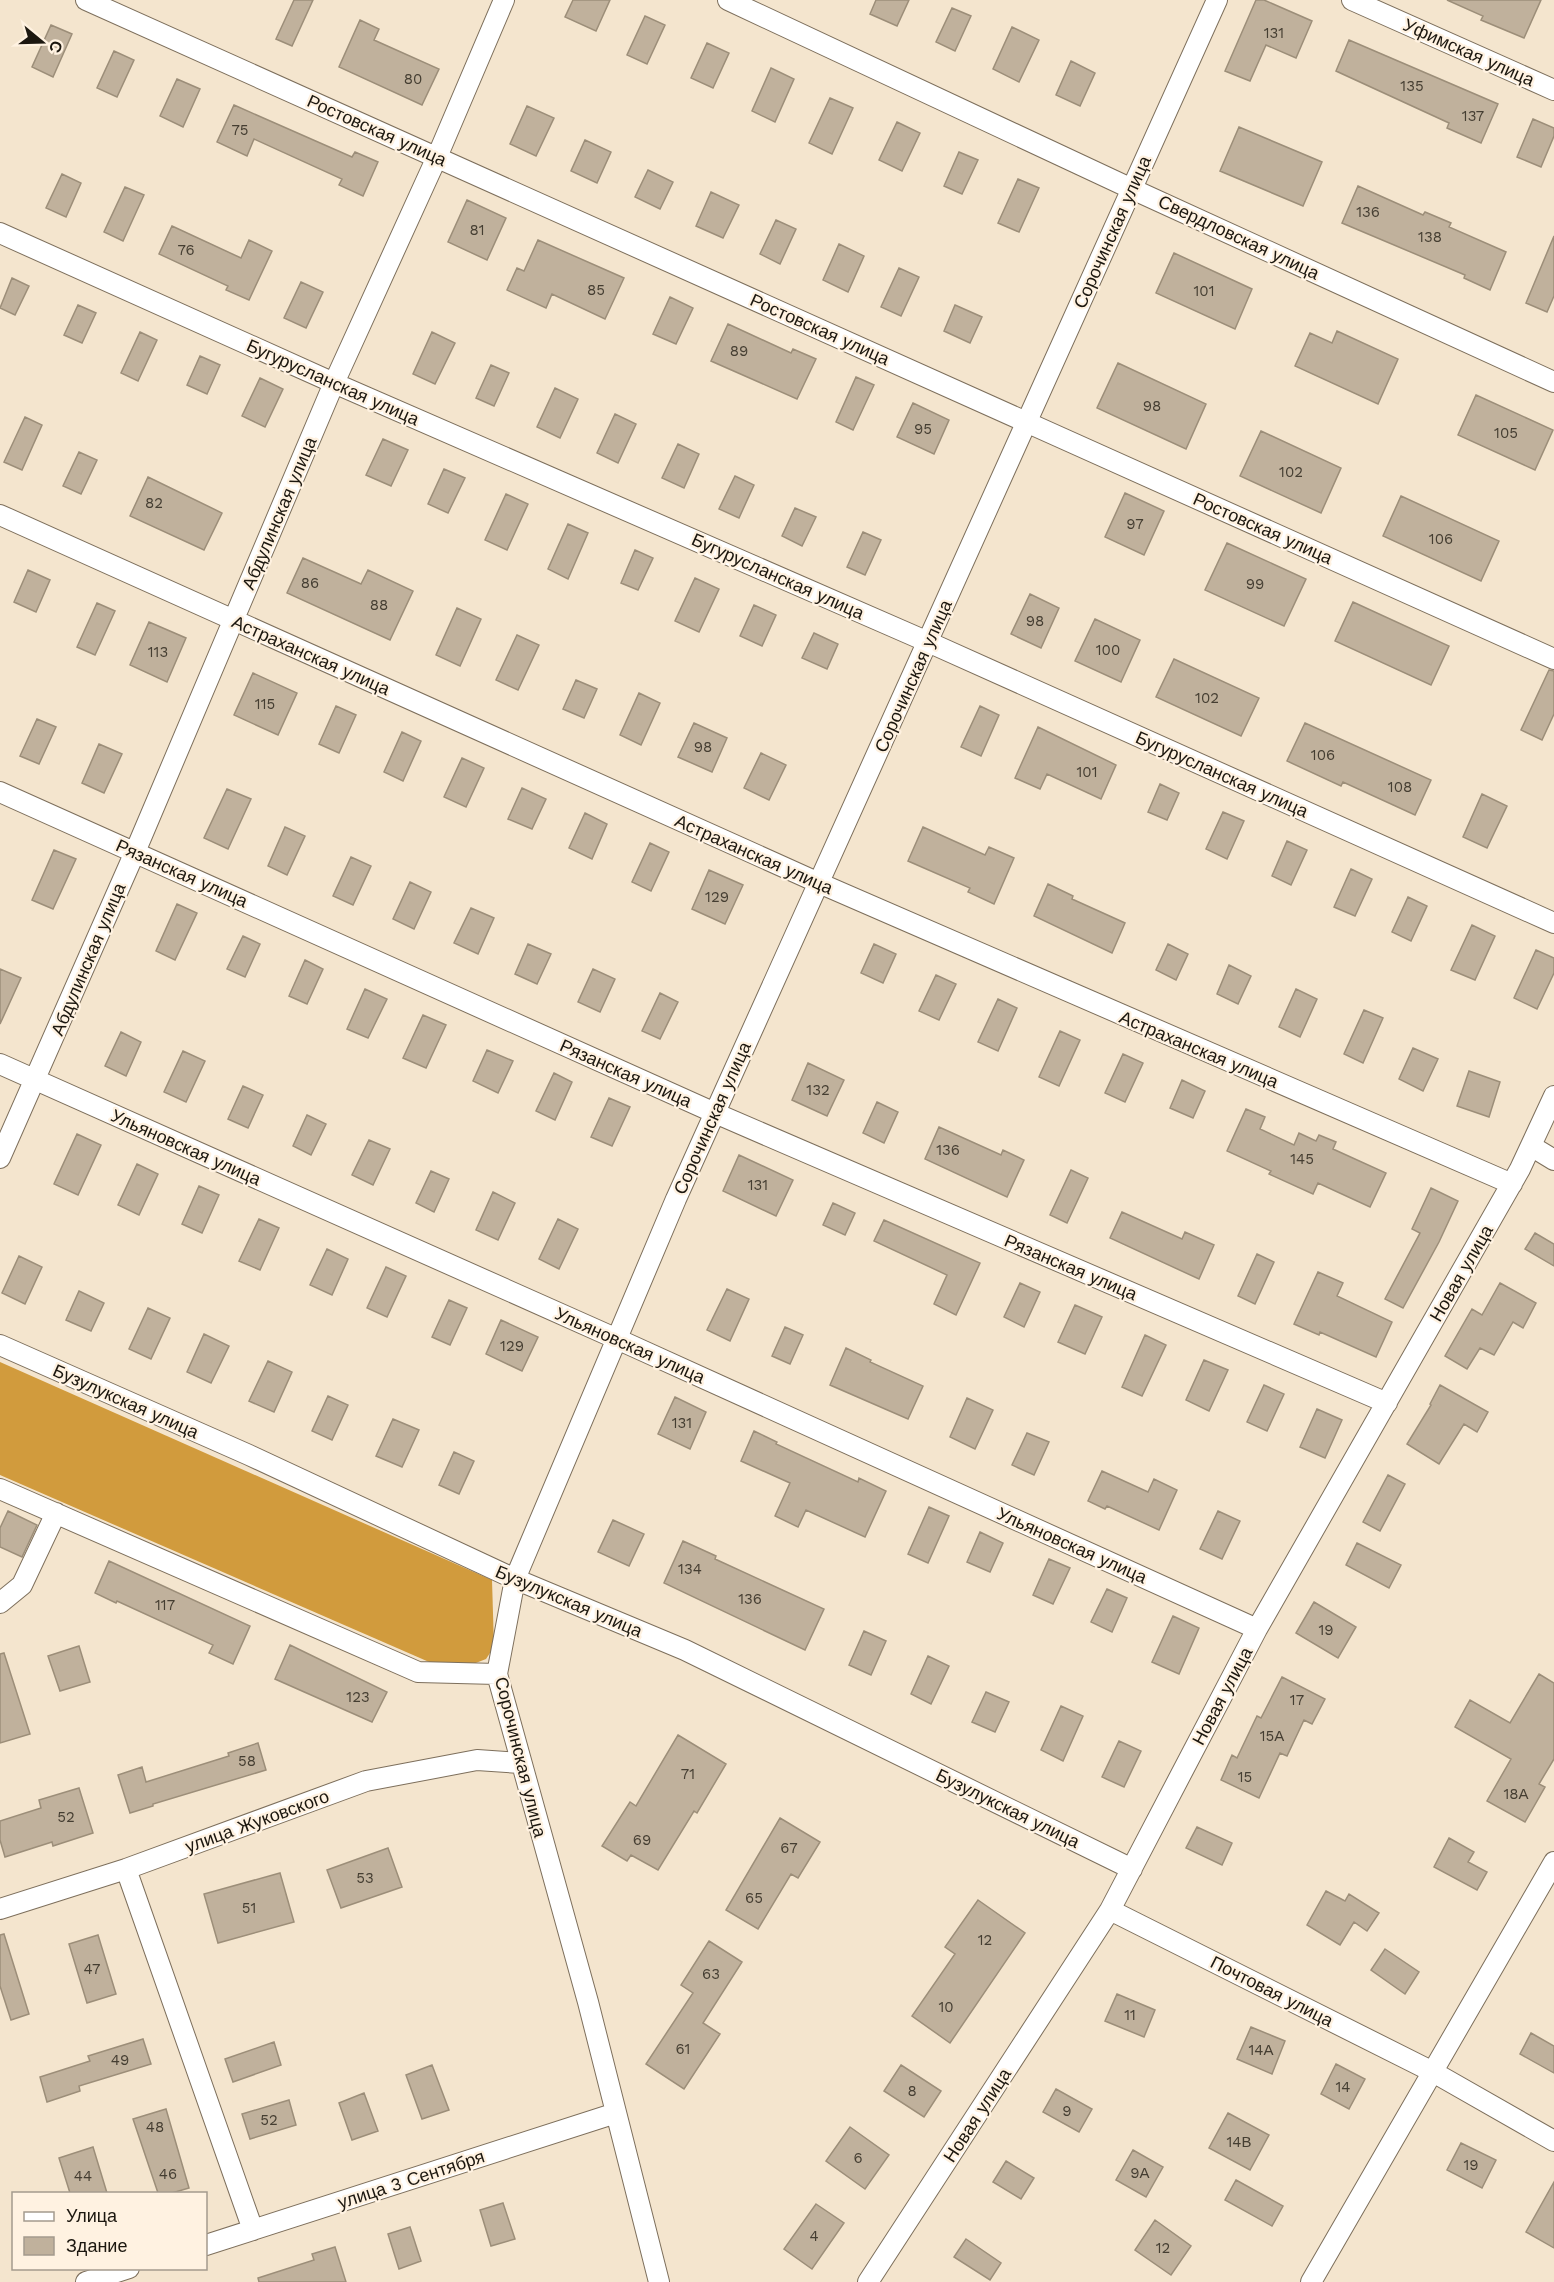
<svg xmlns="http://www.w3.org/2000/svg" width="1554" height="2282" font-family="'Work Sans',sans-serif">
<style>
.forest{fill:#d19b3d}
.building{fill:#c0b19c;stroke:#9c8e79;stroke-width:1.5}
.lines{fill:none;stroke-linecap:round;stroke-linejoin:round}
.minor-casing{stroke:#7d6f5c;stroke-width:22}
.minor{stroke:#fff;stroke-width:20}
.labels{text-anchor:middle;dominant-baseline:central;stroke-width:4.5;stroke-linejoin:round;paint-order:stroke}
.number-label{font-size:15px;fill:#453e32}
.street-label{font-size:18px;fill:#1c170f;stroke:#fff2e1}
</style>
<rect width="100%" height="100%" fill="#f4e5ce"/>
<path class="forest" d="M0,1362L492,1580L494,1647L486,1659L468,1666L436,1665L0,1475Z"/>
<path class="building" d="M294,0H313L292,46L276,39Z
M573,0H610L596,31L565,17Z
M876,0H909L897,26L870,14Z
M1256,0H1264L1312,21L1296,58L1266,45L1250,81L1225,71Z
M1447,0H1541L1524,38L1481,20L1483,16Z
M952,8L971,16L955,51L936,42Z
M645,16L665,25L647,64L627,55Z
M360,20L379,29L374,40L439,69L422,105L339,67Z
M51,25L72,34L53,77L32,67Z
M1012,27L1039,40L1019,82L993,69Z
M1349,40L1498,104L1481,143L1447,128L1449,123L1336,71Z
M707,43L729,53L713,88L691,78Z
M114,51L134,60L117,97L97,88Z
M1071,61L1095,73L1080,106L1056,95Z
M771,68L794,79L775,122L752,111Z
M177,79L200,89L183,127L160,116Z
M830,98L853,108L832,154L809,143Z
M234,105L352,157L355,152L378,162L363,196L339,185L342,179L254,139L247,156L217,142Z
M527,106L554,118L536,156L510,144Z
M1533,119L1554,128V136L1541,167L1517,157Z
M897,122L920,133L902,171L879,160Z
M1239,127L1322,162L1303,206L1220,171Z
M585,140L611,152L597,183L571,171Z
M959,152L978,160L962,194L944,186Z
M648,170L673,182L660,209L635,197Z
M62,174L81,183L66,217L46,208Z
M1018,179L1039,188L1019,232L998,223Z
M1358,186L1423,215L1425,212L1451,223L1449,227L1506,252L1490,290L1464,278L1465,275L1342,223Z
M125,187L144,195L123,241L104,232Z
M711,192L739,205L723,238L696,226Z
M467,200L506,218L487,260L448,242Z
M776,220L796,229L780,264L760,254Z
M172,226L241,258L249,240L272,251L249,300L226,290L228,286L159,254Z
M1554,236V296L1547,312L1526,303Z
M538,240L624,278L605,319L552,294L546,308L507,290L517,268L524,271Z
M839,244L864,256L848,292L823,280Z
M1174,253L1252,289L1235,329L1156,293Z
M899,268L919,277L901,316L881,307Z
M12,278L29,286L15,315L0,308Z
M301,282L323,292L306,328L284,318Z
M670,297L693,308L676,344L653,334Z
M78,305L96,313L82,343L64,335Z
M955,305L982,317L970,343L944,331Z
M728,324L791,353L793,349L816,359L797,399L711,361Z
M1337,331L1398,359L1378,404L1295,366L1310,333L1332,343Z
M140,332L157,340L138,381L121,373Z
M432,332L455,343L435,384L413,374Z
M200,356L220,365L207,394L187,385Z
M1118,363L1206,404L1186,449L1097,408Z
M491,365L509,373L494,406L476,398Z
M856,377L874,385L853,430L836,422Z
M260,378L283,389L265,427L242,416Z
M555,388L578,399L560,438L537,427Z
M1476,395L1553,430L1535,470L1458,435Z
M913,403L949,420L934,454L897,437Z
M615,414L636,424L618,463L597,453Z
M25,417L42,425L22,470L4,462Z
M1261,431L1341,468L1321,513L1240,476Z
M383,439L408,450L391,486L366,475Z
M678,444L699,454L684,488L662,478Z
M79,452L97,460L81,494L63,486Z
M444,469L465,478L448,513L428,504Z
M735,476L754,485L739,518L719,509Z
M148,477L222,513L204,550L130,516Z
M1125,493L1164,511L1144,555L1105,537Z
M506,494L528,504L507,550L485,540Z
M1401,496L1499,541L1481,581L1383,536Z
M795,508L816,517L802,546L782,536Z
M568,524L588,533L568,579L548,569Z
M863,532L881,540L865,575L847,567Z
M1227,543L1306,579L1284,626L1205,590Z
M635,550L653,558L638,590L621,583Z
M303,558L361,584L368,570L413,591L390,640L287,593Z
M28,570L50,580L36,612L14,602Z
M695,578L719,589L699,632L675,621Z
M1030,594L1059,608L1041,648L1011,634Z
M1353,602L1449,646L1431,685L1335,641Z
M97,603L115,611L95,655L77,647Z
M754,605L776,615L762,646L740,636Z
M457,608L481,619L460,666L436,655Z
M1095,619L1140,640L1121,682L1075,661Z
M149,622L186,638L167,682L130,665Z
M814,633L838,644L827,669L802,658Z
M517,635L539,645L518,690L496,680Z
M1174,659L1259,698L1241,736L1156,697Z
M1549,670L1554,671V714L1542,740L1521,730Z
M253,673L297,693L278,735L234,715Z
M576,680L597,689L584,718L563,709Z
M639,693L660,703L641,745L620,735Z
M336,706L356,715L339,753L319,744Z
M980,706L999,715L981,756L961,747Z
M37,719L56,727L39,764L20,756Z
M694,723L727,738L712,772L678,757Z
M1305,723L1431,780L1415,815L1343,782L1341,786L1287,761Z
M1038,727L1116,765L1101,799L1047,774L1040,789L1015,778Z
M402,732L421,741L403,781L384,772Z
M99,744L122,754L104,793L82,783Z
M761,753L786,765L769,800L744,788Z
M462,758L484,768L466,807L444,797Z
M1160,784L1179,793L1167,820L1148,812Z
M522,788L546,799L532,829L508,819Z
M227,789L251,799L228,849L204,838Z
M1482,794L1507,806L1487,848L1463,837Z
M1223,812L1244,821L1227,859L1206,849Z
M585,813L607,824L592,859L569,848Z
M285,827L305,836L287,875L268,866Z
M923,827L985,855L989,847L1014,858L994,904L968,892L970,888L908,861Z
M1287,841L1307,850L1291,885L1272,876Z
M650,843L669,852L651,891L632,882Z
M54,850L76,859L53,909L32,900Z
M351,857L371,866L353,905L333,896Z
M1351,869L1372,879L1355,916L1334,907Z
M709,870L743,885L725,924L692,909Z
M410,882L431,892L414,929L393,919Z
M1048,884L1073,896L1072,899L1125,923L1112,953L1034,916Z
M1408,897L1427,906L1411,941L1392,932Z
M177,904L197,913L175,960L156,951Z
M471,908L494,918L478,954L454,943Z
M1472,925L1495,936L1475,980L1451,970Z
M243,936L260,944L245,977L227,969Z
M528,944L551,954L537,984L515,974Z
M874,944L896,954L883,983L861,973Z
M1168,944L1188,954L1176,980L1156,970Z
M1536,950L1554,958V973L1537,1009L1514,998Z
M305,960L323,969L307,1004L289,996Z
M1229,965L1251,976L1238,1004L1217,994Z
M0,969L21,978L0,1024Z
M593,969L615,979L600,1012L578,1002Z
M936,975L956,984L939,1020L919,1011Z
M365,989L387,999L368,1038L347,1029Z
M1296,989L1317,999L1300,1037L1279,1027Z
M660,993L678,1002L660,1039L642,1031Z
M998,999L1017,1008L998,1051L978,1042Z
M1364,1010L1383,1018L1363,1063L1344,1054Z
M423,1015L446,1025L426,1068L403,1058Z
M1060,1031L1080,1040L1059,1086L1039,1077Z
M121,1032L141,1042L126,1076L105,1066Z
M1413,1048L1438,1059L1423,1091L1399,1079Z
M487,1050L513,1061L498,1093L473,1081Z
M183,1051L205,1061L186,1102L164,1092Z
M1123,1054L1143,1063L1125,1102L1105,1093Z
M808,1063L844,1080L827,1116L792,1100Z
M1469,1071L1500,1082L1489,1117L1457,1106Z
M554,1073L572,1082L555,1120L536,1111Z
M1182,1080L1205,1091L1193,1118L1170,1108Z
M243,1086L263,1095L248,1128L228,1119Z
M609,1098L630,1107L612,1146L591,1137Z
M877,1102L898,1112L884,1143L863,1133Z
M1246,1109L1265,1117L1260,1129L1294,1145L1299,1133L1316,1141L1319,1135L1336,1142L1333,1149L1386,1173L1370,1207L1318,1183L1313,1194L1269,1174L1271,1171L1227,1151Z
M307,1115L326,1124L311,1155L293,1146Z
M939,1127L1001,1155L1003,1150L1024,1160L1007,1197L925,1159Z
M77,1134L101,1145L78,1195L54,1184Z
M369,1140L390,1149L373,1185L352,1175Z
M739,1155L793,1180L776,1216L723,1191Z
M137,1164L158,1174L139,1215L118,1205Z
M1071,1170L1088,1178L1067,1223L1050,1215Z
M431,1171L449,1179L434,1212L416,1203Z
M199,1186L219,1195L202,1233L182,1224Z
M1431,1188L1458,1201L1439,1242L1403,1308L1385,1299L1420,1233L1412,1229Z
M493,1192L515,1203L498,1240L476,1230Z
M833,1203L855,1213L845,1235L823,1225Z
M1122,1212L1182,1239L1185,1232L1214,1245L1199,1279L1110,1238Z
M259,1219L279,1228L260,1270L239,1261Z
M558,1219L578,1229L559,1269L539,1259Z
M884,1220L980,1263L956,1315L934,1304L947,1275L874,1241Z
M1535,1233L1554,1244V1266L1525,1249Z
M327,1249L348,1259L332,1295L310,1285Z
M1257,1254L1274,1262L1255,1304L1238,1296Z
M19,1256L42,1267L25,1304L2,1293Z
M386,1267L406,1276L387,1317L367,1308Z
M1318,1272L1343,1283L1337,1296L1392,1322L1376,1357L1320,1332L1319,1335L1294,1324Z
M1020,1283L1040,1292L1024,1327L1004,1317Z
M1500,1283L1536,1303L1523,1328L1513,1322L1494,1355L1480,1348L1467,1369L1445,1356L1472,1309L1482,1315Z
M727,1289L749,1299L730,1341L707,1330Z
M79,1291L104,1303L91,1331L66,1320Z
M449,1300L467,1308L450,1345L432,1337Z
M1075,1305L1102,1317L1085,1354L1058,1342Z
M148,1308L170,1318L151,1359L129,1349Z
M501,1320L538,1337L522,1371L486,1354Z
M785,1327L803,1335L790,1364L772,1356Z
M204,1334L229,1346L211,1383L187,1372Z
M1145,1335L1166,1345L1142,1396L1122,1387Z
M846,1348L871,1360L870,1362L923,1386L908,1419L830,1385Z
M1204,1360L1228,1370L1209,1411L1186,1400Z
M268,1361L292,1372L274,1412L249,1401Z
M1264,1385L1284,1394L1267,1431L1247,1422Z
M1440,1385L1488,1412L1477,1432L1464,1424L1439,1464L1407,1444L1431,1405L1430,1404Z
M328,1396L348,1405L332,1440L312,1431Z
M675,1397L706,1412L690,1449L658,1434Z
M967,1398L993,1410L975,1449L950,1437Z
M1317,1409L1342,1420L1325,1458L1300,1447Z
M393,1419L419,1430L402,1467L376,1456Z
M754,1431L777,1442L776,1444L858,1482L859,1478L886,1491L865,1537L806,1510L798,1527L775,1516L790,1483L741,1461Z
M1027,1433L1049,1442L1034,1475L1012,1465Z
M454,1452L474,1461L459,1494L439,1485Z
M1102,1471L1148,1492L1154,1479L1177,1490L1159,1530L1107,1506L1105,1509L1088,1501Z
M1388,1475L1405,1484L1380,1531L1363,1522Z
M929,1507L949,1516L928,1563L908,1554Z
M8,1511L37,1525L22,1557L0,1547V1528Z
M1218,1511L1240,1521L1222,1559L1200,1549Z
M613,1520L644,1534L629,1566L598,1552Z
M980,1532L1003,1543L990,1572L967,1562Z
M683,1541L716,1556L715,1559L824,1609L805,1650L664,1583Z
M1357,1543L1401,1565L1389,1588L1346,1565Z
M1049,1559L1070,1568L1053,1604L1033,1595Z
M109,1561L250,1626L233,1664L209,1653L213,1645L117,1601L116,1603L95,1593Z
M1107,1589L1127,1598L1112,1632L1091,1622Z
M1314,1602L1356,1627L1338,1658L1296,1633Z
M1173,1616L1199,1628L1179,1674L1152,1662Z
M864,1631L886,1641L871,1675L849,1665Z
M290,1645L387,1692L372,1722L275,1679Z
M79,1646L90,1682L60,1691L48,1656Z
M4,1653L30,1734L0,1743V1654Z
M928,1656L949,1666L931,1704L911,1694Z
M1539,1674L1554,1683V1759L1539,1784L1545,1787L1525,1822L1487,1801L1511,1759L1455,1727L1470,1700L1510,1723Z
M1282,1677L1325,1699L1312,1724L1304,1720L1287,1756L1280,1753L1259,1798L1221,1780L1232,1755L1237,1758L1257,1716L1261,1718Z
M986,1692L1009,1702L995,1732L972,1722Z
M1061,1706L1083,1716L1063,1761L1041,1750Z
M678,1735L726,1764L697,1813L694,1811L658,1870L631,1855L627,1861L602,1846L630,1802L636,1806Z
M1119,1741L1141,1751L1124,1787L1102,1777Z
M258,1743L266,1770L153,1804V1806L130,1813L118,1775L142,1767L146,1782L229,1756L228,1753Z
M79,1788L93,1833L53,1846L52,1842L5,1857L0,1840V1821L41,1808L39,1800Z
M780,1818L820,1842L798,1878L791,1874L758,1929L726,1910Z
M1197,1827L1232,1843L1222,1865L1186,1848Z
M1449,1838L1474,1852L1468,1862L1487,1872L1477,1890L1434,1867Z
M388,1848L402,1887L341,1908L327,1870Z
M280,1873L294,1922L218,1943L204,1894Z
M1326,1891L1345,1901L1349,1894L1379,1913L1367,1931L1354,1922L1340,1945L1307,1925Z
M978,1900L1025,1933L950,2043L912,2016L955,1954L945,1947Z
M4,1934L29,2014L11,2020L0,1986V1935Z
M98,1935L116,1994L87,2003L69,1944Z
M709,1941L742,1962L703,2023L720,2034L684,2089L646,2064L693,1993L681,1985Z
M1385,1949L1419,1972L1405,1994L1371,1970Z
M1117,1994L1155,2010L1144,2037L1105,2021Z
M1251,2027L1285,2041L1272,2074L1237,2059Z
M1531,2033L1554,2046V2073L1520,2054Z
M143,2039L151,2064L79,2086L80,2091L47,2102L40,2077L90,2061L88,2056Z
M274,2042L281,2065L233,2082L225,2059Z
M1336,2064L1365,2079L1349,2109L1321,2094Z
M432,2065L449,2110L422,2119L406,2075Z
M901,2065L941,2091L924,2117L884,2091Z
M1056,2089L1092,2109L1079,2132L1043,2112Z
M364,2093L378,2131L352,2140L339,2103Z
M289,2100L296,2125L250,2139L242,2114Z
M166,2109L189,2188L172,2193H158L133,2119Z
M1228,2113L1269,2135L1250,2170L1209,2148Z
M850,2127L889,2155L865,2189L826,2161Z
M1461,2143L1496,2160L1482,2188L1447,2170Z
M93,2147L107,2193H70L59,2158Z
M1133,2150L1163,2167L1146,2197L1116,2180Z
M1006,2161L1034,2178L1021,2199L993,2182Z
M1236,2180L1283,2206L1272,2226L1225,2200Z
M1554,2182V2248L1526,2232Z
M503,2203L515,2239L491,2246L480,2210Z
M816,2204L844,2223L812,2269L784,2249Z
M1155,2220L1191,2246L1171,2275L1135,2250Z
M410,2227L421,2261L399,2269L388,2234Z
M966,2239L1001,2263L990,2280L954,2257Z
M335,2247L346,2282H259L258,2278L314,2260L312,2254Z"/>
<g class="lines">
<g class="minor-casing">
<path id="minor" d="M86,0L1554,659
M728,0L1132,189L1554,382
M1352,0L1554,90
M0,233L334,383L928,642L1554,923
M0,515L819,883L1512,1184
M0,792L715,1113L1387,1403
M0,1064L617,1339L1257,1629
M1531,1146L1554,1160
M0,1158L135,852L334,383L437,157L504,0
M0,1345L249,1455L515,1579L685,1650L1132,1869
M0,1489L418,1672L497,1674
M0,1603L22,1585L56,1513
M126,1869L253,2230
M0,1909L126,1869L366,1781L477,1760L520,1763
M1110,1910L1433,2072L1554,2141
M206,2245L616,2113
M86,2282L129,2268
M659,2282L588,2002L497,1674L515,1579L676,1199L1217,0
M868,2282L1110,1910L1257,1629L1520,1169L1554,1096
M1311,2282L1554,1862"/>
</g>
<use href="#minor" class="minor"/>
</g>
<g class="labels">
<g class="number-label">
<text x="1274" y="33">131</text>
<text x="413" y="79">80</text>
<text x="1412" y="86">135</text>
<text x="1473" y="116">137</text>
<text x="240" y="130">75</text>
<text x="1368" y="212">136</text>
<text x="477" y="230">81</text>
<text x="1430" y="237">138</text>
<text x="186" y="250">76</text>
<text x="596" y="290">85</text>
<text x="1204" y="291">101</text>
<text x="739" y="351">89</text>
<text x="1152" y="406">98</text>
<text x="923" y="429">95</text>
<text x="1506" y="433">105</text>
<text x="1291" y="472">102</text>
<text x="154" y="503">82</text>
<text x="1135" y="524">97</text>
<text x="1441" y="539">106</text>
<text x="310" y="583">86</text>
<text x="1255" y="584">99</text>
<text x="379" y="605">88</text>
<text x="1035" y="621">98</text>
<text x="1108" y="650">100</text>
<text x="158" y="652">113</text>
<text x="1207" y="698">102</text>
<text x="265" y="704">115</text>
<text x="703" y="747">98</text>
<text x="1323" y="755">106</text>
<text x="1087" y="772">101</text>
<text x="1400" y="787">108</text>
<text x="717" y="897">129</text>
<text x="818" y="1090">132</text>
<text x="948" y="1150">136</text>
<text x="1302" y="1159">145</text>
<text x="758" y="1185">131</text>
<text x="512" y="1346">129</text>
<text x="682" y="1423">131</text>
<text x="690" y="1569">134</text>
<text x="750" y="1599">136</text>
<text x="165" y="1605">117</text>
<text x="1326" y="1630">19</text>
<text x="358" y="1697">123</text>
<text x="1297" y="1700">17</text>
<text x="1272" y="1736">15А</text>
<text x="247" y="1761">58</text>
<text x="688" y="1774">71</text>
<text x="1245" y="1777">15</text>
<text x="1516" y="1794">18А</text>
<text x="66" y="1817">52</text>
<text x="642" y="1840">69</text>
<text x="789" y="1848">67</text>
<text x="365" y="1878">53</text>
<text x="754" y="1898">65</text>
<text x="249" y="1908">51</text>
<text x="985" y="1940">12</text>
<text x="92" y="1969">47</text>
<text x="711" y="1974">63</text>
<text x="946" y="2007">10</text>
<text x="1130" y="2015">11</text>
<text x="683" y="2049">61</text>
<text x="1261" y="2050">14А</text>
<text x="120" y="2060">49</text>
<text x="1343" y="2087">14</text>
<text x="912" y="2091">8</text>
<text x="1067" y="2111">9</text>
<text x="269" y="2120">52</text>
<text x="155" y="2127">48</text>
<text x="1239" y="2142">14В</text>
<text x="858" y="2158">6</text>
<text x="1471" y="2165">19</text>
<text x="1140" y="2173">9А</text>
<text x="168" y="2174">46</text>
<text x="83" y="2176">44</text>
<text x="814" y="2236">4</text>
<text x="1163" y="2248">12</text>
</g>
<g class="street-label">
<text transform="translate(1469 52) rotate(24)">Уфимская улица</text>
<text transform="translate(377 130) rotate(24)">Ростовская улица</text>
<text transform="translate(1112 232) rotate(-66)">Сорочинская улица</text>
<text transform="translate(1239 237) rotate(25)">Свердловская улица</text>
<text transform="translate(820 329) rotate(24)">Ростовская улица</text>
<text transform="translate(333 382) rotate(24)">Бугурусланская улица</text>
<text transform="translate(279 513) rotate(-67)">Абдулинская улица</text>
<text transform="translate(1263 528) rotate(24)">Ростовская улица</text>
<text transform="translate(778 576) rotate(24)">Бугурусланская улица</text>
<text transform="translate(311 655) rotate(24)">Астраханская улица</text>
<text transform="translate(913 676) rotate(-66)">Сорочинская улица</text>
<text transform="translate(1222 774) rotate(24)">Бугурусланская улица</text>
<text transform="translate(754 854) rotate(24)">Астраханская улица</text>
<text transform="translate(182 873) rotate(24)">Рязанская улица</text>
<text transform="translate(88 959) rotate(-67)">Абдулинская улица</text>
<text transform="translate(1199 1049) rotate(23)">Астраханская улица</text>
<text transform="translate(626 1073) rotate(24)">Рязанская улица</text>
<text transform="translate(712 1118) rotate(-66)">Сорочинская улица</text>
<text transform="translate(186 1147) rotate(24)">Ульяновская улица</text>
<text transform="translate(1071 1267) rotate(23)">Рязанская улица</text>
<text transform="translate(1461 1273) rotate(-60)">Новая улица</text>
<text transform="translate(630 1345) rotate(24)">Ульяновская улица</text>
<text transform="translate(126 1401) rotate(24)">Бузулукская улица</text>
<text transform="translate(1072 1545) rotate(24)">Ульяновская улица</text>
<text transform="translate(569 1601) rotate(23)">Бузулукская улица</text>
<text transform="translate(1222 1696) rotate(-62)">Новая улица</text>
<text transform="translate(521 1757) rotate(76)">Сорочинская улица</text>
<text transform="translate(1008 1808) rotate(26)">Бузулукская улица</text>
<text transform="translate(257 1821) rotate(-20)">улица Жуковского</text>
<text transform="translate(1272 1991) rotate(27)">Почтовая улица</text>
<text transform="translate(977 2115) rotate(-57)">Новая улица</text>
<text transform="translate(411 2179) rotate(-18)">улица 3 Сентября</text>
</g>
</g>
<rect x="12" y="2192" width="195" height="78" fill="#fff2e1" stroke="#a49a8d" stroke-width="1.5"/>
<rect x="24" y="2212" width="30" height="9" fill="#ffffff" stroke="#a49a8d" stroke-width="1.5"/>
<text x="66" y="2222" font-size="18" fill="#1c170f">Улица</text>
<rect x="24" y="2237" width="30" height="18" fill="#c0b19c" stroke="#a49a8d" stroke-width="1.5"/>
<text x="66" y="2252" font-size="18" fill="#1c170f">Здание</text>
<g transform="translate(42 42) rotate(109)" stroke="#fff2e1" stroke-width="4.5" paint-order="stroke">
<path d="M0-4.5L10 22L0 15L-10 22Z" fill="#1c170f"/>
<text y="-9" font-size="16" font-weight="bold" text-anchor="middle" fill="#1c170f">С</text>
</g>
</svg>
